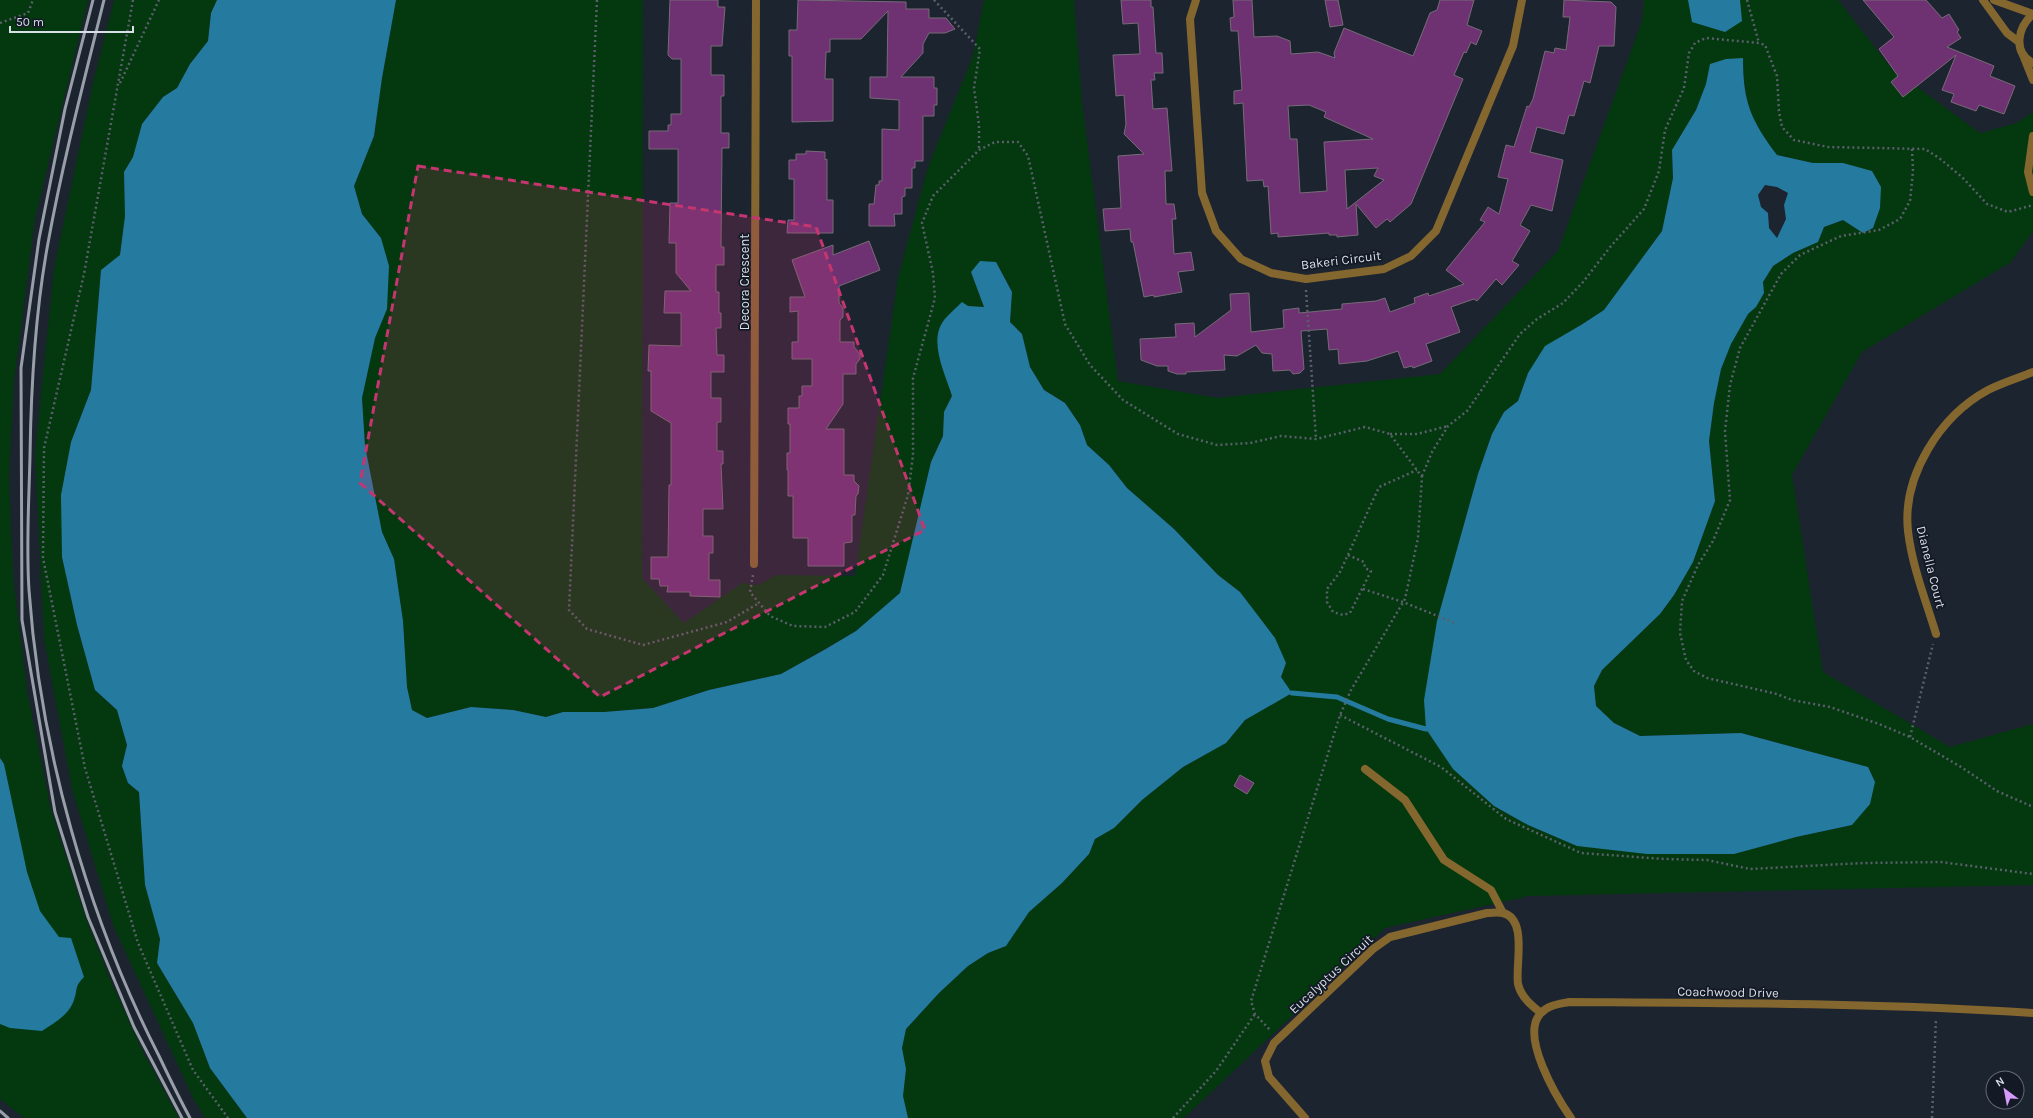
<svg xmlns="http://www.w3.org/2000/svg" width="2033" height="1118" font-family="Karla,sans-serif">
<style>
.green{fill:#04380e;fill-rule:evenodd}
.water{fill:#257aa0;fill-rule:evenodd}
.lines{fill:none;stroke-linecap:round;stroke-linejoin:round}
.stream{stroke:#257aa0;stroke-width:5}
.building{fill:#6e3273;stroke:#776b78;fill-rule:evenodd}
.path{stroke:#59606b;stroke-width:2.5;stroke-dasharray:2 3;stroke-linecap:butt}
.service{stroke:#84662f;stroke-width:8}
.minor{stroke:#84662f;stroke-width:8}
.tertiary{stroke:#84662f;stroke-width:8}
.rail{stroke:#999fa9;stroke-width:3}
.marked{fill:#c53670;fill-opacity:0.2;stroke:#c53670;stroke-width:3;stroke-dasharray:8 5;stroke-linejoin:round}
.labels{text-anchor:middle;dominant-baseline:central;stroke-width:3.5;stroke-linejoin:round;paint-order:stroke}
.street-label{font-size:13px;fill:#d9dfe7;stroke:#131a26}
</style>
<rect width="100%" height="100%" fill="#1c2430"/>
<path class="green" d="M0,0H88L35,218L14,381L9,476L13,577L27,691L51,810L85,916L110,979L143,1052L179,1118H24L0,1099Z
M114,0H217L211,13L208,41L190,64L177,88L163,97L142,124L133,157L124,172L125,216L120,255L101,270L91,390L71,442L62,557L77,625L95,690L117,710L127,745L122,766L128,783L139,792L145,885L160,939L157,963L193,1023L210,1068L247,1118H205L194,1100L113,925L72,789L44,638L35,454L54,269L93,83Z
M396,0H643L642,578L684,623L742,583L759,585L775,575L855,576L898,278L928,167L973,56L984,0H1074L1082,102L1118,381L1217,398L1440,374L1558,251L1642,21L1644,0H1838L1891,68L1980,133L2017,123L2033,112V231L2011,262L1862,352L1792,475L1823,672L1950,747L2033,724V885L1529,896L1385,928L1184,1118H908L903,1096L906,1069L902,1048L906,1029L939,993L968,966L988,953L1006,946L1029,912L1062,883L1089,854L1095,839L1114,828L1142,800L1183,767L1226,743L1245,720L1291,693L1281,677L1286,663L1240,592L1218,575L1174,529L1127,488L1109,465L1087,445L1080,425L1065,403L1044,390L1030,367L1022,334L1010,322L1012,291L996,262L971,272L984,307L968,306L940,359L952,396L944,412L943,436L931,462L900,593L856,631L781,674L709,690L653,708L604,712H563L546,717L513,710L471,707L427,718L411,710L407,687L403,621L394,559L382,532L365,446L362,398L375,338L387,309L381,238L362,214L354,186L374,136L382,78ZM1743,58C1743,103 1751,120 1777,155L1813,163H1843L1880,208L1873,228L1863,233L1843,220L1824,227L1818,242L1793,253L1773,266L1763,282L1764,293L1756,307L1748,314L1731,344L1721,369L1714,403L1709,441L1715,501L1693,562L1674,595L1660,614L1602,670L1594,686L1596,706L1614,723L1640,736L1741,733L1868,767L1852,825L1796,837L1577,846L1528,825L1494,806L1462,530L1478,474L1492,434L1504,412L1518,401L1528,373L1581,325L1604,310L1662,231L1673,178L1672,150L1696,110L1706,84L1710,65Z"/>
<path class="water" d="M217,0H396L382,78L374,136L354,186L362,214L381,238L389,266L387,309L375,338L362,398L365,446L382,532L394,559L403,621L407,687L412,710L427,718L471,707L513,710L546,717L563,712H604L653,708L709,690L781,674L824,650L856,631L900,593L931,462L943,436L944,412L952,396C945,373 928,341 944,320C949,314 956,308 962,302L968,306L984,307L971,272L980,261L996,262L1012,292L1010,322L1022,334L1030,367L1044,390L1065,403L1080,425L1087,445L1109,465L1127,488L1174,529L1218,575L1240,592L1275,638L1286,663L1281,677L1292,693L1245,720L1226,743L1183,767L1142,800L1114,828L1095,839L1089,854L1062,883L1029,912L1006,946L988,953L968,966L939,993L906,1029L902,1048L906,1069L903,1096L908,1118H247L210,1068L193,1023L157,963L160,939L145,885L139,792L128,783L122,766L127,745L117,710L95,690L77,625L62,557L61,495L71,442L91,390L101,270L120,255L125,216L124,172L133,157L142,124L163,97L177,88L190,64L208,41L211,13Z
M1688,0H1740L1742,21L1725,32L1692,22Z
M1743,58C1743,103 1751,120 1777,155L1813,163H1843L1872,171L1881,187L1880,208L1873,228L1863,233L1843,220L1824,227L1818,242L1793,253L1773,266L1763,282L1764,293L1756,307L1748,314L1731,344L1721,369L1714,403L1709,441L1715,501L1693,562L1674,595L1660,614L1602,670L1594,686L1596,706L1614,723L1640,736L1741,733L1868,767L1875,782L1870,804L1852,825L1796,837L1734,854H1647L1577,846L1528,825L1494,806L1453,769L1426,729L1424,700L1437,621L1478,474L1492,434L1504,412L1518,401L1528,373L1545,346L1581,325L1604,310L1662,231L1673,178L1672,150L1696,110L1706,84L1710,64L1726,59ZM1765,185L1777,187L1788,193L1784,205L1786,219L1777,238L1769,228L1768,213L1761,207L1758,195Z
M0,758L4,764L27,872L40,911L59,937L71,938L84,977C74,987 78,989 74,1000C69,1015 54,1023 42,1031L10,1028L0,1024Z"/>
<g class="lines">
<path class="stream" d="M1292,693L1337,697L1388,719L1426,729"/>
</g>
<path class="building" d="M670,0H718V7H725L722,46H711V75H724V96H721V133H729V148H722L721,247H724V265H716V292H719V313H721V328H716L717,355H724V372H711V398H721V422H717V451H723V464H721L723,509H703V536H713V553H709V580H720V597L690,596V592H667L668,586H660L659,579H651V557H668L669,485H671V423L651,411V371H648L649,345L681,346V313H664L665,291H691L676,273V243H669L670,203H678V149H649V131H668V125H671V114H681V59H672L668,55Z
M798,0L906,2V9H929V18H946L955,29L945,33H929L923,44V53L901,77H934V88H937V105H934V116H923V161H915V168H912V188H905V196L902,197V214H894L895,226H869V204H874L876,185H879V181H882V129L899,130V100L870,98V77H887L888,11L861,39H830V52H826L825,79H833V121L792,122V56H789V30H797Z
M1121,0H1151V7H1153L1156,53H1162L1163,73H1154L1155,80H1151L1153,109L1167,108L1172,171H1165L1166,204H1174L1176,219H1172L1174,254L1191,252L1194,270L1178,272L1182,292L1154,297V295L1144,297L1133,242H1131L1130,229L1105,231L1103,209L1121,208L1118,156L1144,154L1124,134L1126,124L1124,95L1116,96L1113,55L1140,54L1138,23L1123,24Z
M1233,0H1252L1254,37L1277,36L1290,41L1291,54L1318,52L1335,58L1334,53L1344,28L1413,56L1430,13L1437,10L1440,0H1474L1467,25L1482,31L1476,45L1471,42L1466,53L1464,52L1454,75L1463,79L1411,204L1390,222L1387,219L1376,228L1356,204L1358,235L1337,237V235H1329V233L1278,237V233L1271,234L1268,186L1264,187L1263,180L1247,181L1243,103L1234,104V91L1242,90L1238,31H1231L1230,18L1234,17ZM1309,105L1326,112L1324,117L1373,139L1324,142L1327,191L1300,193L1297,139H1290L1288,106ZM1378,168L1374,176L1384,180L1347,209L1345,170Z
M1325,0H1338L1343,25L1330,27Z
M1564,0L1611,2L1616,7L1614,46H1599L1590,83L1584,81L1574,116L1569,115L1564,134L1537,127L1530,152L1563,160L1552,211L1531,205L1520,225L1530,231L1512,261L1519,265L1502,285L1496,279L1477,301L1474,299L1451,307L1460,332L1426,344L1432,361L1413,368L1412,366L1404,368L1398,351L1367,361L1339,364L1338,349L1329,350L1327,329L1301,331L1304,369L1300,373L1293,374L1290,370L1273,371L1272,354L1262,353L1256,345L1237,356L1224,355L1225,370L1186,372V374H1177L1168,371V366H1157L1141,360L1140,339L1176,337L1175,324L1194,323L1195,337L1231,310L1230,294L1249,293L1251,332L1284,328L1283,310L1299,308V313L1342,309V304L1376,301L1385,298L1390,312L1415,303L1414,298L1428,293L1429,296L1464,284L1446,270L1485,222L1480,220L1488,207L1499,214L1508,179L1498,177L1506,145L1514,147L1527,106L1529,107L1533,99L1545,51L1554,53L1555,48L1566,50L1570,17H1563Z
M1863,0H1926L1942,18L1949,14L1959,30L1957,32L1961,38L1947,47L1994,66L1990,76L2015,86L2004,114L1979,105L1976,111L1951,102L1954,94L1942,90L1956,55L1903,97L1891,82L1898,76L1879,49L1894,37Z
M806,151L825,152V160L827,159V200H833V233H787L788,220H794V179H789V160H796V154H806Z
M869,241L880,270L839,286V303L843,308V317L840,320V342H854V347L860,354V359L856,364V374H843V404L826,429H844V475H854V481L859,486L858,494L856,496L855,515H852V542L844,543V566H808V538H793V496H788V470H787V453H790V424H788V408H799V396H802V386H812V359H792V342H798V311L790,312V297H805L792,260L833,245V255Z
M1240,775L1254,783L1247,794L1234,786Z"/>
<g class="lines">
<path class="path" d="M133,0L84,274L44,448L43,558L85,768L138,943L193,1070L228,1118
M597,0L569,610L587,629L643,645L727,622L759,603
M934,0L980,49L974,88L979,125V150
M1747,0L1759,43
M0,23L28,13L33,0
M120,83L159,0
M1912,149L1913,171L1910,201L1900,219L1879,230L1841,236L1800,255L1781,274L1740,348L1730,385L1725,431L1730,500L1713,541L1698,565L1682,601L1680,633L1686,660L1694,671L1707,678L1777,694L1792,700L1830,707L1879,724L1910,737L1961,767L1997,791L2033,807
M1306,290L1316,439
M1390,434H1417L1448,426
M1422,476L1432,452L1448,426L1467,411L1520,334L1537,319L1563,303L1583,282L1611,246L1644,209L1659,171L1665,130L1684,88L1689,53L1695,43L1706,38L1759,43L1765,45L1777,76L1779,112L1782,127L1794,140L1828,147L1925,149L1939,158L1962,177L1987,204L2008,212L2033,205
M1348,555L1364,562L1365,568L1371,571L1350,613L1343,615L1333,612L1327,602V589L1340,572L1379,487L1417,470
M753,575L750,592L770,616L793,626L825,627L855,612L883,575L908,495L913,455V378L935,298L933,273L922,223L933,196L979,150L995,142H1018L1028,156L1065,324L1090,365L1123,400L1178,434L1217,445L1250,443L1281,436L1316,439L1365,427L1390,434L1422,477L1418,538L1405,599L1351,690L1340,715L1251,1001L1255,1014L1270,1030
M1363,589L1403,602L1455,623
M1340,715L1441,767L1506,819L1581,853L1664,859L1707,860L1750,869L1863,863L1941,862L2033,874
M1910,737L1933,644
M1173,1118L1216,1071L1255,1014
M1932,1118L1936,1019"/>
<path class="service" d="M1365,769L1405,800L1444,860L1491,890L1503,913"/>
<path class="minor" d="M1196,0L1190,19L1202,193L1216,231L1241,259L1271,273L1306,279L1384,269L1411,256L1436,231L1513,46L1522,0
M1983,0L2007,33L2019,42
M1994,0L2033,14
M2023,55L2033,80
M2033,136L2028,172L2033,192
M754,564L756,0
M1936,634C1926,601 1912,566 1908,531C1902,476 1940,416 1988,390C2002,383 2018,378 2033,372
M1305,1118L1269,1077L1265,1061L1274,1043L1373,949L1390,937L1487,913C1492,913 1498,912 1503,913C1528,919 1515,966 1518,984C1521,997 1531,1005 1541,1013
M1571,1118C1557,1098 1519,1035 1541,1013C1548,1005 1560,1004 1569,1002C1724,1003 1879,1003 2033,1013"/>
<path class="tertiary" d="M2033,14C2018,27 2012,52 2033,63"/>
<path class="rail" d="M93,0L65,109L39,239L21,368L22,620L55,812L88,917L134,1027L182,1118
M104,0C84,81 63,161 48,243C35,313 31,385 30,456C29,500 26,546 29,590C40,748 87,915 159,1056C169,1077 179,1098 190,1118
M0,1111L8,1118"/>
</g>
<path class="marked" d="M418,166L816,227L925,530L600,697L360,483Z"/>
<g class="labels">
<g class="street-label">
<text transform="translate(1341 260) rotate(-7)">Bakeri Circuit</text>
<text transform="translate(744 282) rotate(-90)">Decora Crescent</text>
<text transform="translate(1931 567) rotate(76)">Dianella Court</text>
<text transform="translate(1331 974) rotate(-43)">Eucalyptus Circuit</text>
<text transform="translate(1728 992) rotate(1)">Coachwood Drive</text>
</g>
</g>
<g transform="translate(2005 1090) rotate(328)"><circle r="19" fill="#131a26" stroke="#626973"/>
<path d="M0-3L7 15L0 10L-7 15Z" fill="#d69bfa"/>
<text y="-6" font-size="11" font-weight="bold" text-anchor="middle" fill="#d9dfe7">N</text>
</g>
<path d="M10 26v6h123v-6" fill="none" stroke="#d9dfe7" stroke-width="2"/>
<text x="16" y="26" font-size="12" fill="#d9dfe7" stroke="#131a26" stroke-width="3" paint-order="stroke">50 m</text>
</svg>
